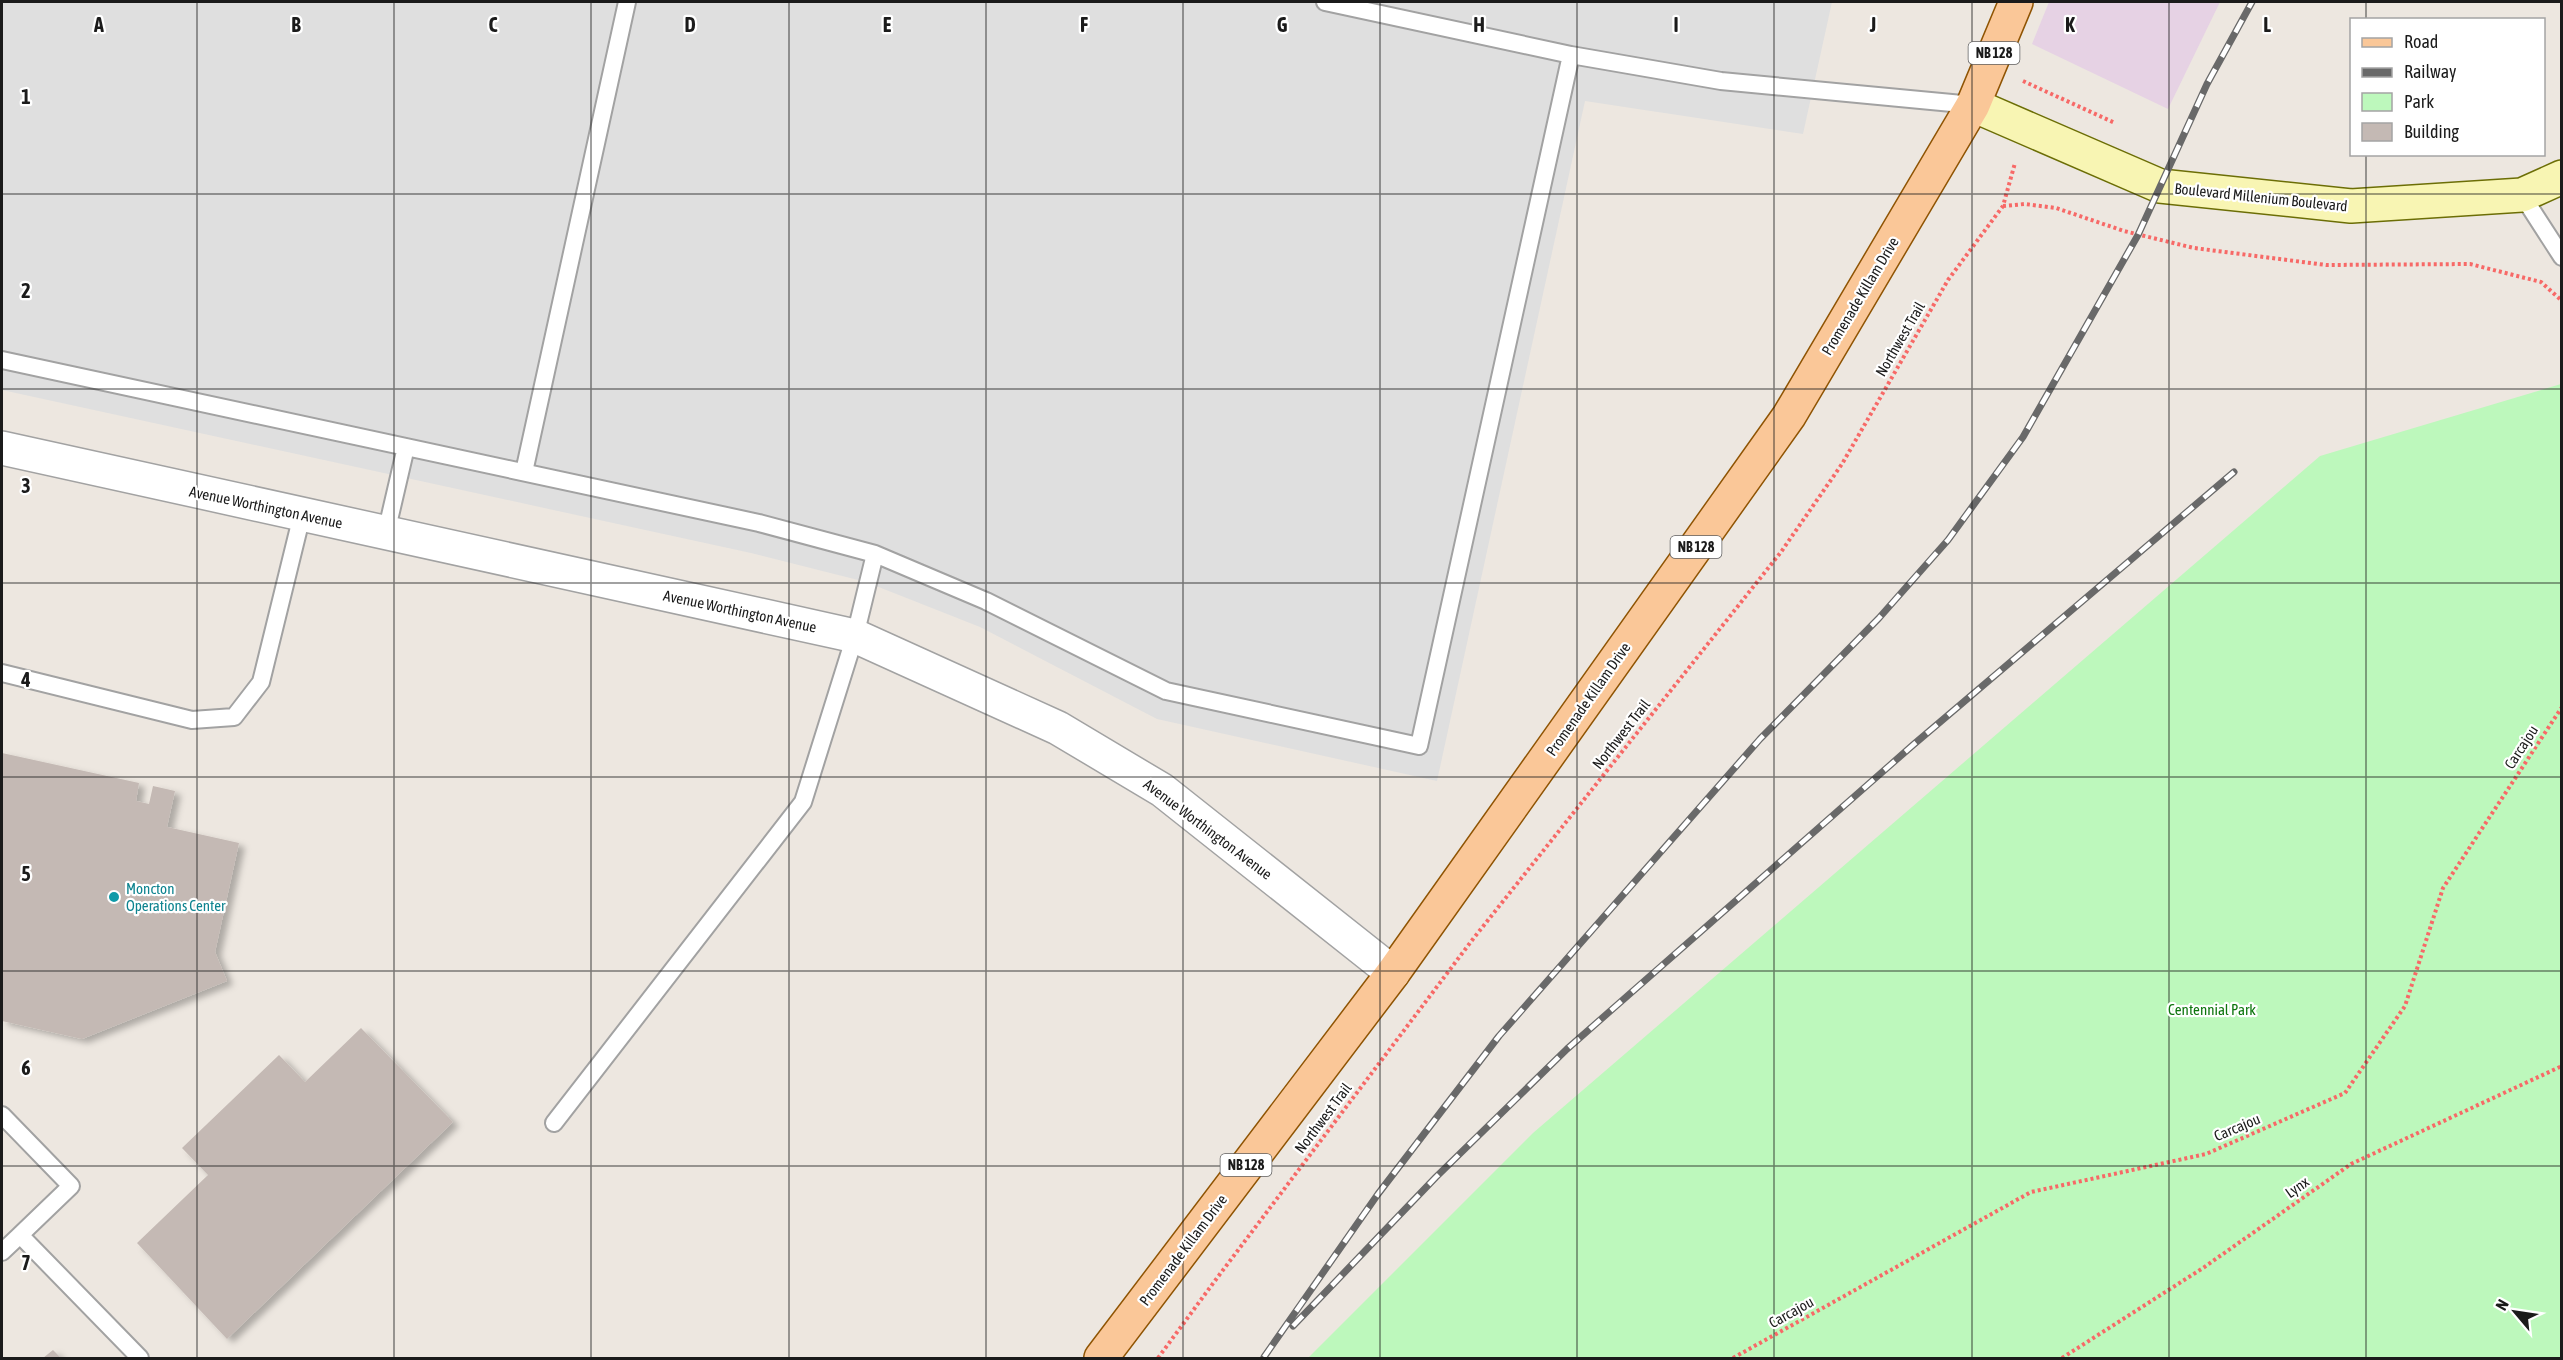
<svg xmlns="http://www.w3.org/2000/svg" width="2563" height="1360" font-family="'Asap Condensed',sans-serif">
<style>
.industrial{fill:#e6d2e4}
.park{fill:#bdf8bc}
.parking{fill:#dfdfdf}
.building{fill:#c4b9b4;filter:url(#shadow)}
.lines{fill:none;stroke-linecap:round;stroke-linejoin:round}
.lane-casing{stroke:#a2a2a2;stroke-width:20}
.street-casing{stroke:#a2a2a2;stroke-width:36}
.secondary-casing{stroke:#6c6e06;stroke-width:36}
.primary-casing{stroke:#8f5403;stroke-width:36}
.path{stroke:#f76967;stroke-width:4;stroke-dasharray:3 3;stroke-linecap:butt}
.lane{stroke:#fff;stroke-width:16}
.street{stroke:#fff;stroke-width:33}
.secondary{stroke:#f8f5b3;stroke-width:33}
.primary{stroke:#fac798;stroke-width:33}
.rail-casing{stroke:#696969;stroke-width:7}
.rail{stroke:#fff;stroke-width:4.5;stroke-dasharray:14;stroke-linecap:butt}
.grid{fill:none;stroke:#1b1b1b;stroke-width:1.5;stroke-opacity:0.55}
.culture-dot{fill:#0f9aa8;stroke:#fff;stroke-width:2}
.labels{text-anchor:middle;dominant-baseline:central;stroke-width:4.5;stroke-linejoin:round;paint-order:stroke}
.shield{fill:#fff;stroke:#5f5f5f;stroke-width:1.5}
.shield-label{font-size:14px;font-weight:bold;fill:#1b1b1b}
.street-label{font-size:15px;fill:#1b1b1b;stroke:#fff}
.culture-label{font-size:15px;fill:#0d838f;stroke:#fff;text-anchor:start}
.park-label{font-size:15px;fill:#0d750d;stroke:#fff}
.grid-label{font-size:20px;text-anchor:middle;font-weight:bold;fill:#1b1b1b;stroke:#fff;stroke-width:4.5;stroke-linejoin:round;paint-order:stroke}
</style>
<defs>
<filter id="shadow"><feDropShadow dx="6" dy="4" stdDeviation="3" flood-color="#0004"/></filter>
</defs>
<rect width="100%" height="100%" fill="#ede7e0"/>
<path class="industrial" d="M2049,2H2220L2168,109L2032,44Z"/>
<path class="park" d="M2561,384V1358H1308L1533,1133L2320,456Z"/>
<path class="parking" d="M2,2H1832L1803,134L1585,101L1437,781L1157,719L980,627L866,582L751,553L2,390Z"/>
<path class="building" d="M2,753L139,783L136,801L149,804L153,786L175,791L167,827L239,843L215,952L227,981L82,1039L2,1021Z
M361,1028L453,1122L227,1339L137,1243L208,1175L182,1148L279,1055L305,1082Z
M53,1350L61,1358H43Z"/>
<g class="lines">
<g class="lane-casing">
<path id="lane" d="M1325,2L1571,55L1721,81L1973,105
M2522,195L2562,257
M2,360L759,523L875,554L986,601L1166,691L1419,746L1571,55
M524,472L627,2
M386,533L406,447
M2,673L192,720L234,717L261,682L302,515
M2,1115L71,1186L20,1235
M554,1123L803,802L855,636L875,554
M2,1252L20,1235L140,1358"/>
</g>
<g class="street-casing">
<path id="street" d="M2,448L855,636L1058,728L1162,790L1393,973"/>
</g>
<g class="secondary-casing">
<path id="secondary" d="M1973,105L2160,186L2351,206L2522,195L2562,177"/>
</g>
<g class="primary-casing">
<path id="primary" d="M1101,1358L1393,973L1789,416L1973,105L2016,2"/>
</g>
<path class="path" d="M2023,81L2115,123
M2003,206L2025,204L2056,208L2124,231L2194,248L2326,265L2470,264L2541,282L2562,301
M1158,1358L1217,1278L1473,939L1781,552L1842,464L1948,280L2003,206L2015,163
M1733,1358L2031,1192L2206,1154L2345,1093L2405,1006L2443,888L2562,707
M2062,1358L2203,1268L2351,1164L2562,1066"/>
<use href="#lane" class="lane"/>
<use href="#street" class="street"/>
<use href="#secondary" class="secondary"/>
<use href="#primary" class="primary"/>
<g class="rail-casing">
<path id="rail" d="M1293,1326L1436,1177L1567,1049L1913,745L2234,472
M1264,1357L1378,1194L1499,1036L1760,739L1879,618L1948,540L2023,437L2138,235L2207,84L2252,2"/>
</g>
<use href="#rail" class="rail"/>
</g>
<path class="grid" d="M197,2V1358M394,2V1358M591,2V1358M789,2V1358M986,2V1358M1183,2V1358M1380,2V1358M1577,2V1358M1774,2V1358M1972,2V1358M2169,2V1358M2366,2V20M2366,154V1358M2,194H2562M2,389H2562M2,583H2562M2,777H2562M2,971H2562M2,1166H2562"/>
<circle class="culture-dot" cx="114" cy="897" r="6"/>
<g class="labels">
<g class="shield">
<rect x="1968.5" y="42" width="51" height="22" rx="4.5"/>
<rect x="1670.5" y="536" width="51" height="22" rx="4.5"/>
<rect x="1220.5" y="1154" width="51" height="22" rx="4.5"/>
</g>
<g class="shield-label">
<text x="1994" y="53">NB 128</text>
<text x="1696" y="547">NB 128</text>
<text x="1246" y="1165">NB 128</text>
</g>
<g class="street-label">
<text transform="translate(2261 197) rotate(6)">Boulevard Millenium Boulevard</text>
<text transform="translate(1860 296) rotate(-59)">Promenade Killam Drive</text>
<text transform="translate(1900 339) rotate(-60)">Northwest Trail</text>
<text transform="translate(266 507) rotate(12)">Avenue Worthington Avenue</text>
<text transform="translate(740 611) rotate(12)">Avenue Worthington Avenue</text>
<text transform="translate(1588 699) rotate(-55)">Promenade Killam Drive</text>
<text transform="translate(1621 734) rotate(-52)">Northwest Trail</text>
<text transform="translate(2521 747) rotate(-57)">Carcajou</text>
<text transform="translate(1208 829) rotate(37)">Avenue Worthington Avenue</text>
<text transform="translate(1323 1118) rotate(-53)">Northwest Trail</text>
<text transform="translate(2237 1127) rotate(-23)">Carcajou</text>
<text transform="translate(2297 1187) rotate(-35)">Lynx</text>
<text transform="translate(1183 1250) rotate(-53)">Promenade Killam Drive</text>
<text transform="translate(1791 1312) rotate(-29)">Carcajou</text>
</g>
<g class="culture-label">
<text x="126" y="888">Moncton<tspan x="126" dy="17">Operations Center</tspan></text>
</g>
<g class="park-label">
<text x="2212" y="1009">Centennial Park</text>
</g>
</g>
<g class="grid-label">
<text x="99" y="32">A</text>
<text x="296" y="32">B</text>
<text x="493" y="32">C</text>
<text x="690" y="32">D</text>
<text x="887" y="32">E</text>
<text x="1084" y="32">F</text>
<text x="1282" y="32">G</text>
<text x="1479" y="32">H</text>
<text x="1676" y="32">I</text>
<text x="1873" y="32">J</text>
<text x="2070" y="32">K</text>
<text x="2267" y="32">L</text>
<text x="26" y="104">1</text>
<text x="26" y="298">2</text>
<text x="26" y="493">3</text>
<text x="26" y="687">4</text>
<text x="26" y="881">5</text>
<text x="26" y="1075">6</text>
<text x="26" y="1270">7</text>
</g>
<rect width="2563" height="1360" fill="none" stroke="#1b1b1b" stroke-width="6"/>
<rect x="2350" y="18" width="195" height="138" fill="#ffffff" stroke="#a4a4a4" stroke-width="1.5"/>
<rect x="2362" y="38" width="30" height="9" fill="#fac798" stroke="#a4a4a4" stroke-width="1.5"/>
<text x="2404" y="48" font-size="18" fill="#1b1b1b">Road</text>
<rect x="2362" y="68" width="30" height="9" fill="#696969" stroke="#a4a4a4" stroke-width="1.5"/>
<text x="2404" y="78" font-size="18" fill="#1b1b1b">Railway</text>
<rect x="2362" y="93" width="30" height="18" fill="#bdf8bc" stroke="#a4a4a4" stroke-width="1.5"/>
<text x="2404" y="108" font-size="18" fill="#1b1b1b">Park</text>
<rect x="2362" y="123" width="30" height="18" fill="#c4b9b4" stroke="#a4a4a4" stroke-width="1.5"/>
<text x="2404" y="138" font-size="18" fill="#1b1b1b">Building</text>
<g transform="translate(2515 1312) rotate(299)" stroke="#ffffff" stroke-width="4.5" paint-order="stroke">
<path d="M0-4.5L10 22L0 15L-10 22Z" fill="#1b1b1b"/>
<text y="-9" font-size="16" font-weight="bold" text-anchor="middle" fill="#1b1b1b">N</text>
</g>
</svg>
